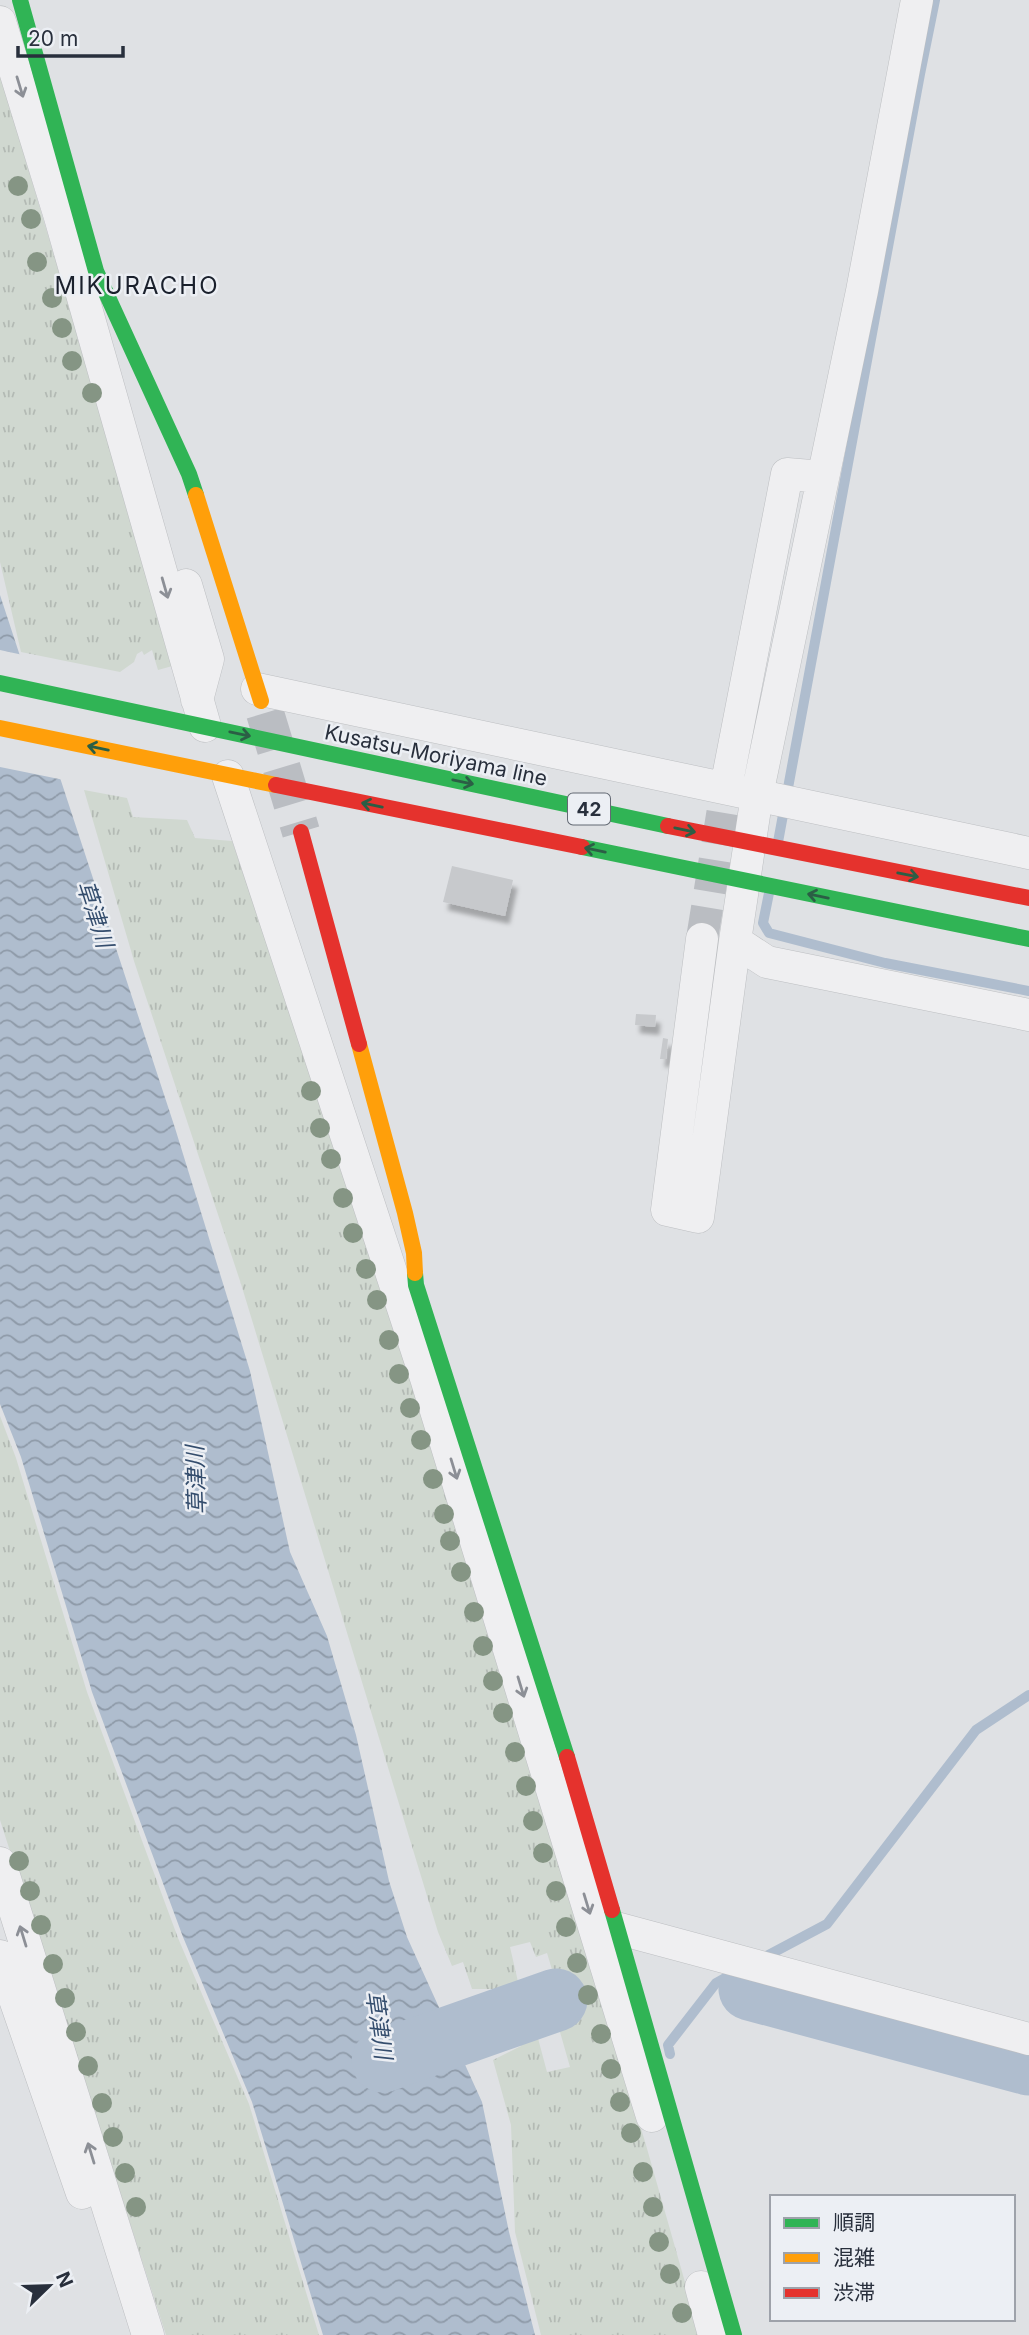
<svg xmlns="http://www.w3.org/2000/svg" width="1029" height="2335" font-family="Inter,'Noto Sans JP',sans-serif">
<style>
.grass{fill:url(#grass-tufts)}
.water{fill:url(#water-waves)}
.pier{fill:#dfe1e4}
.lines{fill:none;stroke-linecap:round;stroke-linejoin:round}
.stream{stroke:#afbdce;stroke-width:10}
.river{stroke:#afbdce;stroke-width:63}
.building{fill:#c7c9cc;filter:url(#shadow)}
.street-tunnel{stroke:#babdc2;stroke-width:32;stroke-dasharray:32 16;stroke-linecap:butt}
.secondary-tunnel{stroke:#babdc2;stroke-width:38;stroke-dasharray:38 19;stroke-linecap:butt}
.street-casing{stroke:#bdbfc2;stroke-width:33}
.street{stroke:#efeff1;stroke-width:32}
.fast{stroke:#30b455;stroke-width:16}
.slow{stroke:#ff9f0a;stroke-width:16}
.jam{stroke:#e5322d;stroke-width:16}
.tree{fill:#859584}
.oneway{stroke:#8c8f96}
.oneway2{stroke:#2b5e45}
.labels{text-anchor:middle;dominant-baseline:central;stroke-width:5;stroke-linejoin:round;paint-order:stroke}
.shield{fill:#eceff4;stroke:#636973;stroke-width:2}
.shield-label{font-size:19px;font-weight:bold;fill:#282f3c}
.street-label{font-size:21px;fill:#282f3c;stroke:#eceff4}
.water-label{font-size:23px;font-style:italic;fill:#344d6d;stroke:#eceff4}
.quarter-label{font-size:24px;letter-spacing:2px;fill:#1a202c;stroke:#eceff4}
</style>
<defs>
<pattern id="grass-tufts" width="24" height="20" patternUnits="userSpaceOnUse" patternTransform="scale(1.75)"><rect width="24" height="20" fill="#d0d8d0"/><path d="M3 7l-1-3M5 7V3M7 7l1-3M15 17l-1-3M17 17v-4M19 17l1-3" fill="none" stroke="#b3bab4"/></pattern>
<pattern id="water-waves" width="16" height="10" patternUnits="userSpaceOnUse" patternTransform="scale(1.75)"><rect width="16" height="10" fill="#afbdce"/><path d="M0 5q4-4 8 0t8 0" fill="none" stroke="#8e9aa8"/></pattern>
<filter id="shadow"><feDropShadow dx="4.5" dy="8" stdDeviation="2" flood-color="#0004"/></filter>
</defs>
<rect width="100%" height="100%" fill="#dfe1e4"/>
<path class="grass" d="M0,74L176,665L158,670L152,650L144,655L142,651L137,654L134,662L120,672L21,652L0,562Z
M84,790L127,798L133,817L187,820L195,838L232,841L381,1273L646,2145L700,2335H541L515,2232L511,2125L493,2060L521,2046L515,2027L529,2022L531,2028L535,2027L547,2072L570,2067L558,2025L567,2020L547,1953L536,1957L530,1942L510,1947L522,1999L507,2004L502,1989H472L463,1962L452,1966L438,1932L241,1284L134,961Z
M0,1416L16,1458L87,1692L178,1938L249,2104L319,2335H166L0,1820Z"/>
<path class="water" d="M0,595L175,1128L250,1371L290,1552L327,1636L356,1735L389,1881L407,1937L482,2102L509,2232L535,2335H323L252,2102L183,1937L92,1692L21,1457L0,1404Z"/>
<path class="pier" d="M0,650L23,655L64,780L0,767Z"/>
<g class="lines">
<path class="stream" d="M778,842L920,74L935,0
M769,893L763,923L769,933L885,963L1029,991
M761,1959L827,1924L976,1730L1029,1695
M670,2054L668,2045L716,1983L741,1969"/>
<path class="river" d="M750,1989L1029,2064
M383,2061L556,2000"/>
</g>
<path class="building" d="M452,866L513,880L505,916L443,902Z
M636,1014L656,1015L655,1027L635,1025Z
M663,1038L668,1039L666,1059H660Z"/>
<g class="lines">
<path class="street-tunnel" d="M702,939L729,772"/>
<path class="secondary-tunnel" d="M265,713L301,832"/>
<g class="street-casing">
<path id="street" d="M0,22L60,217L205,726
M186,585L208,659L197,700
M257,689L1029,853
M729,772L787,474L823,477
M228,776L426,1378L652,2116
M702,939L667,1210L698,1217L735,941L757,795L862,291L917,0
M735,941L767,962L1029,1015
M0,1863L148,2335
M616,1928L1029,2039
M0,1956L82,2193
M701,2287L714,2335"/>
</g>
<use href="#street" class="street"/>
<path class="fast" d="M20,0L96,271L189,474L196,495
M0,683L668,826
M582,847L1029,939
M415,1273L416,1285L567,1757
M612,1910L734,2335"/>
<path class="slow" d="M196,495L261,701
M0,728L276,785
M359,1044L405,1213L414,1253L415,1273"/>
<path class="jam" d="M276,785L582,847
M668,826L1029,898
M301,832L359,1044
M567,1757L612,1910"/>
</g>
<g class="tree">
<circle cx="18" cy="186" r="10"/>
<circle cx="31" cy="219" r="10"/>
<circle cx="37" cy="262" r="10"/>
<circle cx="52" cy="298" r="10"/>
<circle cx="62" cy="328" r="10"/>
<circle cx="72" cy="361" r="10"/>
<circle cx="92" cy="393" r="10"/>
<circle cx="311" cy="1091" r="10"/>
<circle cx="320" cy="1128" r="10"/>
<circle cx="331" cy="1159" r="10"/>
<circle cx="343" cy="1198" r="10"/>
<circle cx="353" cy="1233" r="10"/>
<circle cx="366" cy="1269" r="10"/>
<circle cx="377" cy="1300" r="10"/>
<circle cx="389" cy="1340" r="10"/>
<circle cx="399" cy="1374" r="10"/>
<circle cx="410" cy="1408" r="10"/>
<circle cx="421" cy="1440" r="10"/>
<circle cx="433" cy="1479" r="10"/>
<circle cx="444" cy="1514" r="10"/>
<circle cx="450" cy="1541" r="10"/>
<circle cx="461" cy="1572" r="10"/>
<circle cx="474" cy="1612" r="10"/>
<circle cx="483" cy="1646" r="10"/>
<circle cx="493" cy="1681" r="10"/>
<circle cx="503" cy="1713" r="10"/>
<circle cx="515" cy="1752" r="10"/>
<circle cx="526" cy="1786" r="10"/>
<circle cx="533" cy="1821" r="10"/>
<circle cx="543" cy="1853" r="10"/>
<circle cx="19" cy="1861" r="10"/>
<circle cx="30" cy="1891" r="10"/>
<circle cx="556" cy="1891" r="10"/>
<circle cx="41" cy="1925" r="10"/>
<circle cx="566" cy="1927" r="10"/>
<circle cx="577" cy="1963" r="10"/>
<circle cx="53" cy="1964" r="10"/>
<circle cx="588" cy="1995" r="10"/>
<circle cx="65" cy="1998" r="10"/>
<circle cx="76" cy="2032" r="10"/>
<circle cx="601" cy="2034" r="10"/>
<circle cx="88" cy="2066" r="10"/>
<circle cx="611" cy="2069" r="10"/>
<circle cx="620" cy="2102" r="10"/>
<circle cx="102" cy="2103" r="10"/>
<circle cx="631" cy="2133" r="10"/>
<circle cx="113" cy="2137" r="10"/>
<circle cx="643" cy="2172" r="10"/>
<circle cx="125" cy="2173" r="10"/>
<circle cx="136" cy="2207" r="10"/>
<circle cx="653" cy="2207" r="10"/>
<circle cx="659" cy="2242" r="10"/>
<circle cx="670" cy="2274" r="10"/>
<circle cx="682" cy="2313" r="10"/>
</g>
<defs><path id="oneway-shaft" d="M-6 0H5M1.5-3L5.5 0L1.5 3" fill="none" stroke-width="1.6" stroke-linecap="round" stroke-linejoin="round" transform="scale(1.75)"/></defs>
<g class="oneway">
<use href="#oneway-shaft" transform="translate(20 87) rotate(73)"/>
<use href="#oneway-shaft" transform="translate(165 588) rotate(74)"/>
<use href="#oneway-shaft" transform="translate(454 1469) rotate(73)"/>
<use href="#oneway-shaft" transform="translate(521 1687) rotate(73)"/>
<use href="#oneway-shaft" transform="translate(587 1904) rotate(73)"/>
<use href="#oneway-shaft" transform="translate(23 1936) rotate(-107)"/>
<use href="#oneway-shaft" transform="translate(91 2153) rotate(-107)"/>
</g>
<g class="oneway2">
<use href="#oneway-shaft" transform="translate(240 734) rotate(12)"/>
<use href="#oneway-shaft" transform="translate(98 748) rotate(-168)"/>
<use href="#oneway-shaft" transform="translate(463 782) rotate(12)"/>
<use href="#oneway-shaft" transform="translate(372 805) rotate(-168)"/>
<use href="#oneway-shaft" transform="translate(685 830) rotate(12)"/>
<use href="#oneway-shaft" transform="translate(595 850) rotate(-168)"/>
<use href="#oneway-shaft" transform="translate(908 875) rotate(11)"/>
<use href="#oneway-shaft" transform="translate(818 896) rotate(-168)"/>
</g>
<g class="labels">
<rect class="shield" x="568" y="793.5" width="42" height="31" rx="5"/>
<g class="shield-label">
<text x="589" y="809">42</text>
</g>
<g class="street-label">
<text transform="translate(436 755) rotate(12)">Kusatsu-Moriyama line</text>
</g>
<g class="water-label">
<text transform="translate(95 914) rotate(72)">草津川</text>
<text transform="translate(196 1480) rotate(-92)">草津川</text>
<text transform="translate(379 2025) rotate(82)">草津川</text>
</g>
<g class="quarter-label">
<text x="137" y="285">MIKURACHO</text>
</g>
</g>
<rect x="770" y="2195" width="245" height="126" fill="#eceff4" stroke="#9ea2aa" stroke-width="2"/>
<rect x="784" y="2218" width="35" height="10" fill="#30b455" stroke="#9ea2aa" stroke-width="2"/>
<text x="833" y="2230" font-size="21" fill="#282f3c">順調</text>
<rect x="784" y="2253" width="35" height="10" fill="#ff9f0a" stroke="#9ea2aa" stroke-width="2"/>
<text x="833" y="2265" font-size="21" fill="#282f3c">混雑</text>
<rect x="784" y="2288" width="35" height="10" fill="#e5322d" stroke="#9ea2aa" stroke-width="2"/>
<text x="833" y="2300" font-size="21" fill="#282f3c">渋滞</text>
<g transform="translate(49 2286) rotate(67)" stroke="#eceff4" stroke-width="5" paint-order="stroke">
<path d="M0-5L12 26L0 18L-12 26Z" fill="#282f3c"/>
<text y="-10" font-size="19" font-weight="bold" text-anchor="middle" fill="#282f3c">N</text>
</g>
<path d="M18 46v10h105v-10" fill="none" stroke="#282f3c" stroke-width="3.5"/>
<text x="28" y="46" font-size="21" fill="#282f3c" stroke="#eceff4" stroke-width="5" paint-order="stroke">20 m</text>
</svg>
